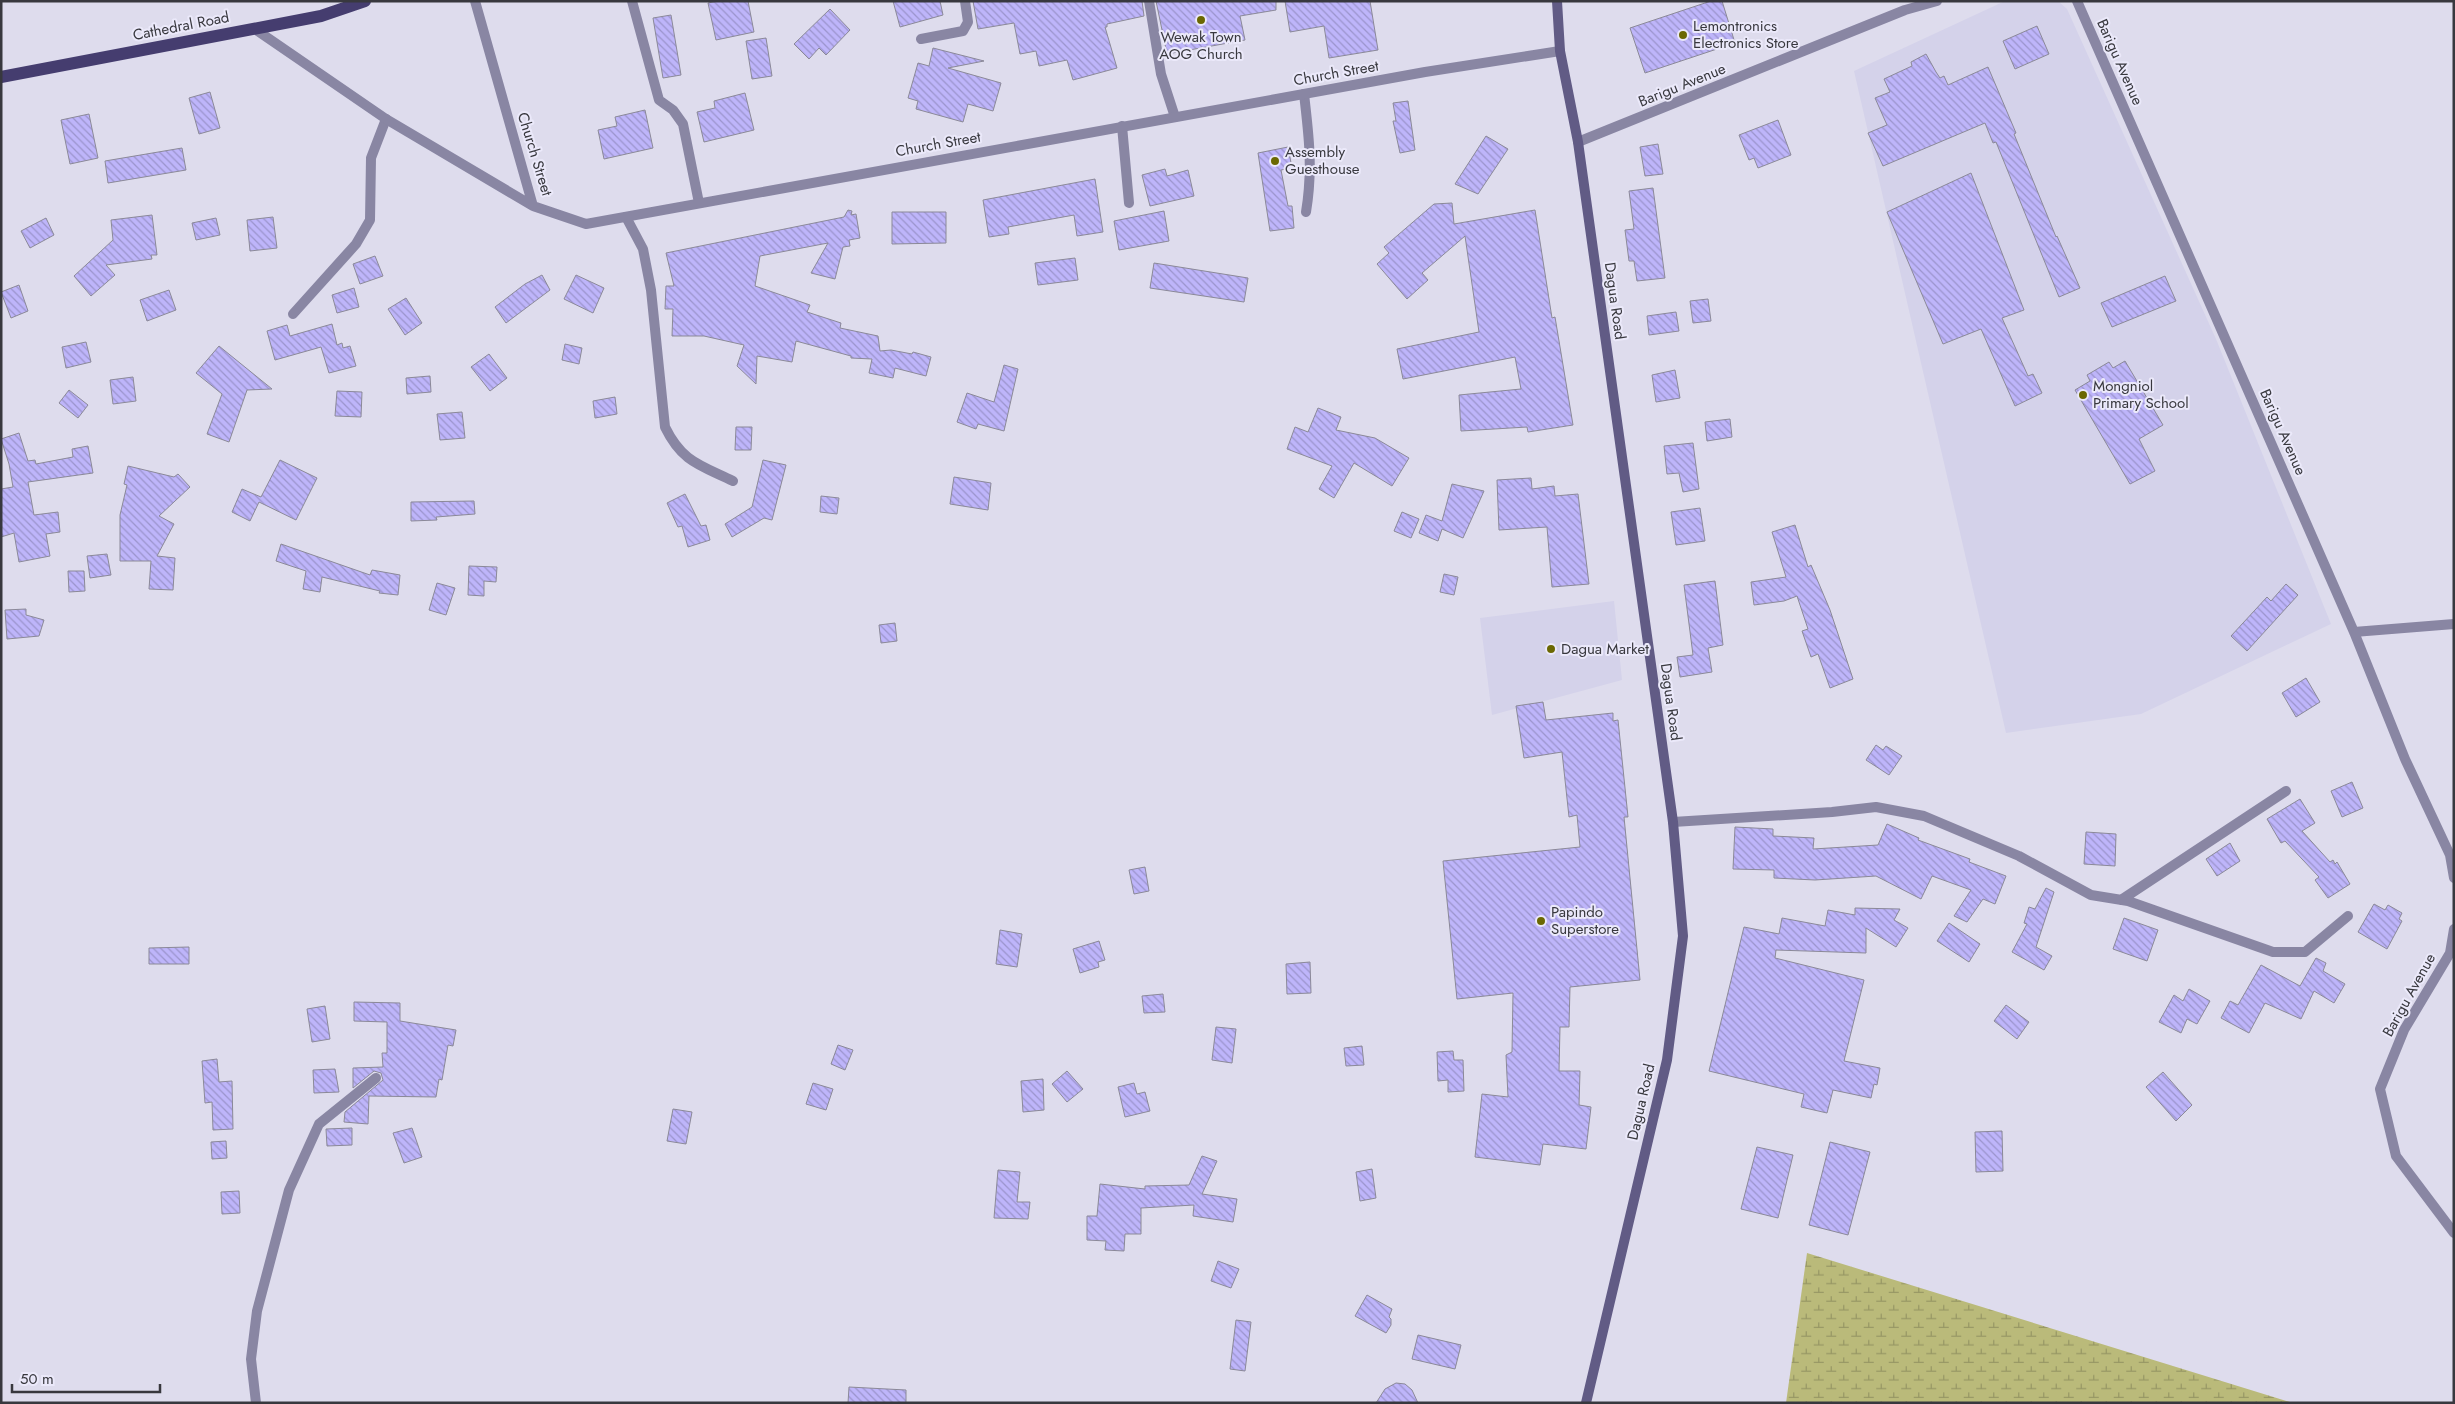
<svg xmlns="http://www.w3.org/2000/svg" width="2455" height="1404" font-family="Jost,sans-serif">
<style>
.built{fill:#d4d2ea}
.wetland{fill:url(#wetland-marsh)}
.building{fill:url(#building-back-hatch);stroke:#8b8998}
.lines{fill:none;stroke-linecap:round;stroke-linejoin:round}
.lane{stroke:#8986a3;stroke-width:10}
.street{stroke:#8986a3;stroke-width:10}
.secondary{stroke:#615b85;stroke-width:10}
.primary{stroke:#453d6f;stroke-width:12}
.poi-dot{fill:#6b6802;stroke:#ebe9fa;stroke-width:2}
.labels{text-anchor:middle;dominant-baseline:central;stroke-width:4;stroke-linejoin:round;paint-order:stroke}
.street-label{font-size:15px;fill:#38383e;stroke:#ebe9fa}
.poi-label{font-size:15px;fill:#38383e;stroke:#ebe9fa;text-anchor:start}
</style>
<defs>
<pattern id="wetland-marsh" width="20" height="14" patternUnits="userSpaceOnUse" patternTransform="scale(1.25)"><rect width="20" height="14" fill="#baba7a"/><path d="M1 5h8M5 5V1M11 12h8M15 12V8" fill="none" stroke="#989865"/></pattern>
<pattern id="building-back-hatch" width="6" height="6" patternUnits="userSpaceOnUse" patternTransform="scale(1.25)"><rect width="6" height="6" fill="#beb5fa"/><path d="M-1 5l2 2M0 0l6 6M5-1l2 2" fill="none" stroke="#9b94cc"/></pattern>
</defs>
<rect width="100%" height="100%" fill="#dedced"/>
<path class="built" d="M2005,1H2058L2067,9L2216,339L2331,624L2141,714L2006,733L1854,71Z
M1614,601L1622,680L1492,715L1480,618Z"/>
<path class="wetland" d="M1807,1253L2293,1403H1786Z"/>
<path class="building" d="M718,1H748L754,32L716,40L708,3Z
M893,1H940L943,15L900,27Z
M973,1H1142L1144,16L1107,24V27H1105L1117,68L1073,80L1067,60L1039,66L1036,51L1020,54L1014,23L978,29Z
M1156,1H1276V10L1240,16L1245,40L1167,54Z
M1285,1H1370L1378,50L1329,58L1324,26L1290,32Z
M1711,1H1722L1735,43L1645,73L1630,28Z
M830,9L850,30L826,55L819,48L809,59L794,44Z
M671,15L681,75L663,78L653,18Z
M2037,26L2049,54L2015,69L2003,41Z
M766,38L772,76L752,79L746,41Z
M933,48L984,61L948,68L1001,83L993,111L968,104L963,122L916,109L918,101L908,98L918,63L929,66Z
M1926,54L1936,72L1940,78L1944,76L1948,85L1988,67L2016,133L2014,134L2056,237L2057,236L2080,288L2059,297L1996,142L1993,143L1985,123L1883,166L1868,133L1887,125L1875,98L1890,92L1884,79L1912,66L1911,62Z
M210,92L220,128L199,134L189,98Z
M745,93L754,130L704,142L697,112L715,108L714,101Z
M1408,101L1415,150L1400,153L1393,121H1396L1393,103Z
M645,110L653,148L604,159L598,130L617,126L615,117Z
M89,114L98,158L70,164L61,120Z
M1778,120L1791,155L1758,168L1754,158L1749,160L1739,135Z
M1486,136L1508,149L1478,194L1455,184Z
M1658,144L1663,174L1645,176L1640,147Z
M1288,147L1292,168L1281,170L1288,206H1292L1294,228L1270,231L1258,153Z
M182,148L186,170L108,183L105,161Z
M1165,169L1167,176L1188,170L1194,196L1150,206L1142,175Z
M1971,173L2024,310L2002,318L2028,376L2033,374L2042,393L2015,406L1981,329L1943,344L1887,212Z
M1095,179L1103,232L1077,236L1074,215L1008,227L1009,234L989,237L983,200Z
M1653,188L1665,278L1637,281L1634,261H1629L1625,230L1634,229L1629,191Z
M1452,203L1454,224L1535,210L1552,318L1555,317L1573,425L1528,432L1527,427L1461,431L1459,395L1521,389L1515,357L1403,379L1397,349L1479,332L1465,236L1422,273L1428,280L1407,299L1377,264L1389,253L1384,247L1434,204Z
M848,210L852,211L851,215L856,214L860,238L849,240L850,246L843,247L835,279L811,273L828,243L760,256L755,286L810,305L807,312L841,323L840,328L878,336L880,351L891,350L912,354L913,352L931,357L926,376L895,368L893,378L869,373L872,359L851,358V356L796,341L792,362L757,356L756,384L737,366L744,345L704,336H672L673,309H665L666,286H674L666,253L844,217Z
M1164,211L1169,241L1119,250L1114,221Z
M892,212H946V243L892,244Z
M152,215L157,255H151L152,259L106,265L115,275L91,296L74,276L113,240L111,220Z
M273,217L277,248L250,251L247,220Z
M46,218L54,235L30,248L21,231Z
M216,218L220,235L196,240L192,223Z
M375,256L383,276L360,284L353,264Z
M1075,258L1078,280L1038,285L1035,263Z
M1154,263L1248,278L1244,302L1150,288Z
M542,275L550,290L506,323L495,307L525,284Z
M576,275L604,288L593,313L564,299Z
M2165,276L2176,301L2112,327L2101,303Z
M19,285L28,311L11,318L1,292Z
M354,288L359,307L337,313L332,295Z
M169,290L176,310L147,321L140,300Z
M406,298L422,323L405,335L388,309Z
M1708,299L1711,321L1693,323L1690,301Z
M1676,312L1679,331L1649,335L1647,316Z
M332,324L337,345L342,343L343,348L350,346L356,366L329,373L321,347L275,360L267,331L287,325L290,336Z
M86,342L91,362L66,368L62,347Z
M565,344L582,348L579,364L562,360Z
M219,346L272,389L247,390L229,442L207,434L222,394L196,373Z
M489,354L507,378L490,391L471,367Z
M2125,361L2163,425L2139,439L2155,471L2130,484L2075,390L2090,381L2087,375L2109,362L2113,368Z
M1004,365L1018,369L1004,431L978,424L976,429L957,422L967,393L994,402Z
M1675,370L1680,398L1656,402L1652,375Z
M430,376L431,392L407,394L406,378Z
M133,377L136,401L113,404L110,380Z
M69,390L88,405L78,418L59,403Z
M337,391L362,392L361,417L335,416Z
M615,397L617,414L595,418L593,401Z
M1318,408L1341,417L1336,430L1375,438L1409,458L1392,486L1354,463L1334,498L1319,489L1332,466L1287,449L1295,427L1308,432Z
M462,412L465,438L440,440L437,414Z
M1730,419L1732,437L1707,441L1705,422Z
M736,427H752L751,450H735Z
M19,433L28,461L35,460L36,464L73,457L72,449L88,446L93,473L28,482L34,515L58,512L60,532L46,534L50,556L19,562L14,533L1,537V489L13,487L9,464L1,439Z
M1693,443L1699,489L1683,492L1679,473L1667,474L1664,446Z
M280,460L317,478L296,520L259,502L250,521L232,512L242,489L261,497Z
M763,460L786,465L772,520L764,518L732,537L725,524L752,507Z
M128,466L174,477L178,474L190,487L159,516L174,524L157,556L175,558L173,590L149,589L151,561H120V515L127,485L124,484Z
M954,477L991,483L988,510L950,504Z
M1531,478L1532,489L1554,486L1555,496L1578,494L1589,584L1552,587L1547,527L1499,530L1497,480Z
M1452,484L1484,491L1463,538L1442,529L1438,541L1419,533L1426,515L1442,521Z
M685,494L701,526L706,525L710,540L688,547L682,526L678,527L667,503Z
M821,496L839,498L837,514L820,512Z
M474,501L475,514L436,517L437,520L411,521V502Z
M1700,508L1705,541L1676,545L1671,512Z
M1402,512L1419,519L1411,538L1394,531Z
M1795,525L1808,567L1811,565L1830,610L1853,679L1830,688L1818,654L1811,657L1802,631L1808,629L1797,596L1784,601L1754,605L1751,582L1786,577L1772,532Z
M281,544L370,575L372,570L400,575L398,595L379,593L380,591L322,577L320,592L303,589L306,571L276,561Z
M107,554L111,575L90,578L87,556Z
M469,566L497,567L496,582L484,581V596L468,595Z
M68,571H84L85,591L69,592Z
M1444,574L1458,577L1454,595L1440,592Z
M1715,581L1723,645L1708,648L1712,672L1680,677L1677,657L1693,655L1684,585Z
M437,583L455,588L446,615L429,610Z
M2286,584L2298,595L2247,651L2231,636L2267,597L2271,601Z
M26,609V615L44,620L39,636L7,639L5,610Z
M895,623L897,641L881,643L879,625Z
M2306,678L2320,702L2296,717L2282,693Z
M1543,702L1546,720L1613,713V721L1618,720L1628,817H1624L1640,980L1570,987L1569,1027H1560L1559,1071H1580L1579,1105L1591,1107L1586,1149L1543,1144L1540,1165L1475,1157L1482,1094L1508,1097L1506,1055L1512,1052L1513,993L1457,999L1443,861L1580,847L1577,815L1569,817L1562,752L1524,758L1516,706Z
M1876,745L1883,750L1886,746L1902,756L1889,775L1866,760Z
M2352,782L2363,808L2342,817L2331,791Z
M2300,799L2315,823L2302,831L2330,862L2333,860L2335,864L2337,862L2350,884L2328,898L2315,880L2319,877L2285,841L2281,843L2267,819Z
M1887,824L1919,838L1918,840L1970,859L1969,862L2006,876L1995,904L1983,899L1967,922L1954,916L1971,890L1932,876L1921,899L1876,876L1815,880L1774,878V870L1733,869L1735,827L1773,829V836L1814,838L1813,849L1878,845Z
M2086,832L2116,834L2115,866L2084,864Z
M2230,843L2240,861L2217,876L2206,859Z
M1145,867L1149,891L1134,894L1129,870Z
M2046,888L2054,892L2036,947L2052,956L2044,970L2012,952L2027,924L2024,923L2029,907L2035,909Z
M2374,904L2385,910L2388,905L2402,913L2399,919L2402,921L2387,949L2358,932Z
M1855,908L1900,909L1894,920L1908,928L1896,947L1866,928V953L1776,950L1775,958L1864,980L1844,1061L1880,1068L1877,1085L1874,1084L1871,1098L1833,1090L1827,1113L1801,1107L1804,1094L1709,1071L1744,927L1779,934L1782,918L1825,926L1828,910L1855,915Z
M2124,918L2158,930L2147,961L2113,949Z
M1949,923L1980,944L1969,962L1937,941Z
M1000,930L1022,934L1017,967L996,964Z
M1099,941L1105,960L1098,962L1099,967L1080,973L1073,949Z
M189,947V964H149V948Z
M2316,958L2326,963L2323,971L2345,984L2334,1003L2314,991L2301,1019L2265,1003L2249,1033L2221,1018L2230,1001L2238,1005L2261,965L2300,986Z
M1310,962L1311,993L1287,994L1286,964Z
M2189,989L2210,1001L2197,1024L2187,1019L2181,1033L2159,1022L2174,995L2183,1001Z
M1163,994L1165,1012L1144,1013L1142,996Z
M354,1002L400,1003V1021L456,1030L453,1046L448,1045L442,1080L439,1079L436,1097L369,1096L368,1124L344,1122L345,1112L383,1080L381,1073L374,1071L353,1088V1068L383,1067L382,1053H387V1022L354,1021Z
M2006,1005L2029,1022L2017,1039L1994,1021Z
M325,1006L330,1039L312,1042L307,1009Z
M1216,1027L1236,1029L1232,1063L1212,1060Z
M838,1045L853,1050L845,1070L831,1064Z
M1362,1046L1364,1065L1346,1066L1344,1048Z
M1453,1051L1454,1060H1463L1464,1091L1448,1092V1080L1438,1081L1437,1052Z
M217,1059L219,1082L232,1081L233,1129L213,1130L212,1102L205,1103L202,1061Z
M335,1069L339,1092L314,1093L313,1070Z
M1067,1071L1083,1089L1067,1102L1052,1084Z
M2163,1072L2192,1105L2176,1121L2146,1087Z
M1043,1079L1044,1110L1023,1112L1021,1081Z
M813,1083L833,1089L826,1110L806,1104Z
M1134,1083L1137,1094L1145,1092L1150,1111L1125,1117L1118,1087Z
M673,1109L692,1112L686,1144L667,1141Z
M352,1128V1145L327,1146L326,1129Z
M412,1128L422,1157L404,1163L393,1133Z
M2002,1131L2003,1171L1976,1172L1975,1132Z
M226,1141L227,1158L212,1159L211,1142Z
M1830,1142L1870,1152L1848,1235L1809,1225Z
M1757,1147L1793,1155L1778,1218L1741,1209Z
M1202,1156L1217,1161L1202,1194L1237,1199L1233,1222L1193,1216L1194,1205L1141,1208V1234H1125L1124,1251L1105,1250L1106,1241L1087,1240V1216H1097L1100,1184L1145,1189V1186L1189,1185Z
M1372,1169L1376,1198L1360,1201L1356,1172Z
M998,1170L1020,1172L1017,1202H1030L1028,1219L994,1218Z
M239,1191L240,1213L222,1214L221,1192Z
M1218,1261L1239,1269L1231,1288L1211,1281Z
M1367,1295L1392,1309L1389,1317L1391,1319V1325L1386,1333L1355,1316Z
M1236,1320L1251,1322L1245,1371L1230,1369Z
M1418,1335L1461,1345L1455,1369L1412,1359Z
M1396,1383L1405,1384L1412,1390L1418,1403H1376L1385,1389Z
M849,1387L906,1390V1403H848Z"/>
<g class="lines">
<path class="lane" d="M632,1L659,100L673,110L683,124L699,203
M1149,1L1161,74L1175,117
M921,39L963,31L968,22L965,1
M1304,94C1309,136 1313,170 1306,212
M1122,126L1129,203
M626,217L643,249L651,290L665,427C682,462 700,465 733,481
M293,314L356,244L370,220L371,158L386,119"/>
<path class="street" d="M475,1L533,206L586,224L1425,72L1560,51
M2077,1L2354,632L2405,759L2450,855L2454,878
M255,29L386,119L533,206
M1578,142L1905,10L1937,1
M2354,632L2454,624
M1673,822L1832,812L1876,807L1924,816L2019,856L2091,895L2128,901L2273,952H2305L2348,916
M2121,900L2286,791
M2454,929L2450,953L2404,1030L2380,1089L2396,1156L2454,1233
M256,1403L251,1359L257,1311L289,1190L319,1124L376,1078"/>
<path class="secondary" d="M1557,1L1560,51L1578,142L1673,822L1683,936L1667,1060L1586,1403"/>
<path class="primary" d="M1,77L321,16L365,1"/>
</g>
<g class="poi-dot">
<circle cx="1201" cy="20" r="5"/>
<circle cx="1683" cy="35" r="5"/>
<circle cx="1275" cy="161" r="5"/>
<circle cx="2083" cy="395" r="5"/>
<circle cx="1551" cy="649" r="5"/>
<circle cx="1541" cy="921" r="5"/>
</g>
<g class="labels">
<g class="street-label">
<text transform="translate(181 26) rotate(-11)">Cathedral Road</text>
<text transform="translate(2120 62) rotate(66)">Barigu Avenue</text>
<text transform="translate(1336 73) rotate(-10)">Church Street</text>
<text transform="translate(1682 85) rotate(-22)">Barigu Avenue</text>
<text transform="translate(938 144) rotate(-10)">Church Street</text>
<text transform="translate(535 154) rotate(73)">Church Street</text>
<text transform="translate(1615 301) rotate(82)">Dagua Road</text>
<text transform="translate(2283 432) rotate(66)">Barigu Avenue</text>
<text transform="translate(1671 702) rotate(82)">Dagua Road</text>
<text transform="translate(2409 995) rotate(-61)">Barigu Avenue</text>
<text transform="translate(1641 1102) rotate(-77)">Dagua Road</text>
</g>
<g class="poi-label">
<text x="1693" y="26">Lemontronics<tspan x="1693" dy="17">Electronics Store</tspan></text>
<text x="1201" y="37" text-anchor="middle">Wewak Town<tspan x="1201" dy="17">AOG Church</tspan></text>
<text x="1285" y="152">Assembly<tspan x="1285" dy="17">Guesthouse</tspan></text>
<text x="2093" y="386">Mongniol<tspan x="2093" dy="17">Primary School</tspan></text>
<text x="1561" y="649">Dagua Market</text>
<text x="1551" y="912">Papindo<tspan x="1551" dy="17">Superstore</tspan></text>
</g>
</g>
<rect width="2455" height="1404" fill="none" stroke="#38383e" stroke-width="5"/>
<path d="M12 1384v8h148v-8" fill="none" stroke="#38383e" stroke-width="2.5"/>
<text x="20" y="1384" font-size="15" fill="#38383e" stroke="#ebe9fa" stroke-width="4" paint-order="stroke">50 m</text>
</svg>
